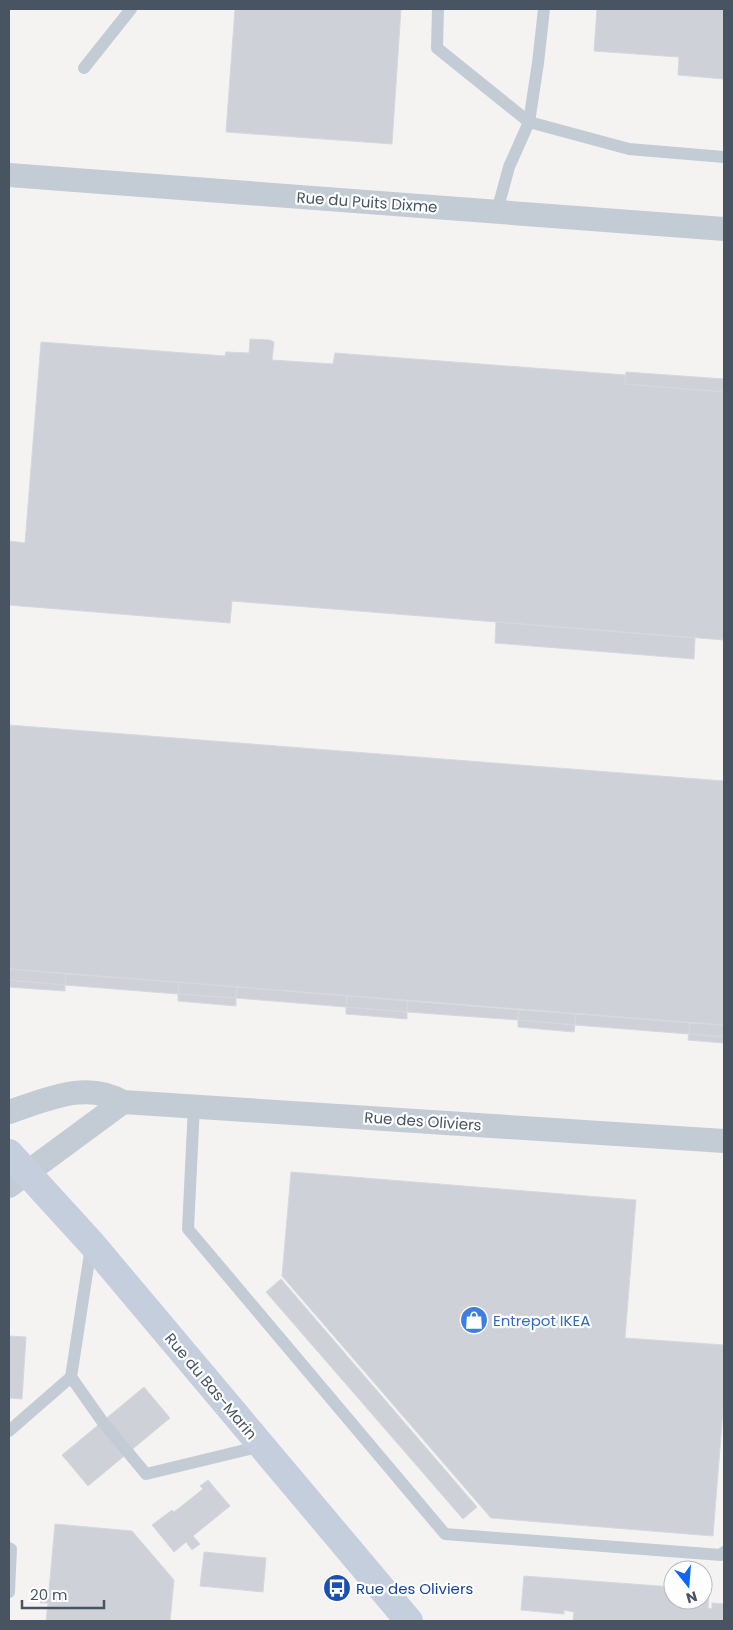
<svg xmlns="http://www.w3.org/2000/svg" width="733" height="1630" font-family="Poppins,sans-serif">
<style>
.building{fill:#ced1d8;stroke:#d6d8de}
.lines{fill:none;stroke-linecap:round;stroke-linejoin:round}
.lane{stroke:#c3ccd5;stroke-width:12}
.street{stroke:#c3ccd5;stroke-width:24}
.secondary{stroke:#c4cedc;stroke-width:28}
.labels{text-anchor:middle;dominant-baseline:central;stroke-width:4.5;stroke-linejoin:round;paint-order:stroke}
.street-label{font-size:15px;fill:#485462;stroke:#fff}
.shop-label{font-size:15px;fill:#366cbe;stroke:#fff;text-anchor:start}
.transit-label{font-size:15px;fill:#164399;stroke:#fff;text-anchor:start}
</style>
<rect width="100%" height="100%" fill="#f5f3f2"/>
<path class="building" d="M235,9H401L392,144L226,132Z
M597,9H724V79L678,75L679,57L594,51Z
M250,339L270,340L274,342L272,360L333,364L335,353L626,375L625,384L724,392V640L232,601L230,623L9,605V541L25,543L41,342L225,356L226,352L249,353Z
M626,372L724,379V392L625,384Z
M496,622L695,638L694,659L495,643Z
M9,725L724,781V1025L9,969Z
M10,969L66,974L65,985L9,980Z
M66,974L179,982L178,994L65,985Z
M9,980L65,985V991L9,987Z
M179,982L237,987L236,998L178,994Z
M237,987L347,996L346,1007L236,998Z
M178,994L236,998V1006L178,1001Z
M347,996L408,1001L407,1012L346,1007Z
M408,1001L519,1010L518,1020L407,1012Z
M346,1007L407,1012V1019L346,1014Z
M519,1010L576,1014L575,1025L518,1020Z
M576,1014L690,1023L689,1034L575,1025Z
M518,1020L575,1025L574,1032L518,1027Z
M690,1023L724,1025V1037L689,1034Z
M689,1034L724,1037V1043L688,1040Z
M291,1172L636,1200L625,1338L724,1345V1398L713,1536L491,1518L282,1276Z
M281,1279L477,1507L463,1519L266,1292Z
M9,1336L26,1337L22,1399L9,1398Z
M144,1387L170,1418L88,1486L62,1455Z
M208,1480L230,1506L193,1536L200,1544L192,1550L186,1542L174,1552L152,1525L172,1510L174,1512L203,1489L200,1486Z
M55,1524L132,1531L174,1580L170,1621H46L48,1603H40L41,1589L49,1590Z
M204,1552L266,1558L263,1592L200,1586Z
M524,1576L673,1587V1600H703V1589L709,1590L708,1608L712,1609V1603L724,1604V1621H573L574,1612L564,1610V1614L521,1610Z"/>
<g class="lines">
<path class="lane" d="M438,9L437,48L529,122L629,149L724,157
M84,68L131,9
M497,211L509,167L529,122L538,63L544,9
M194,1106L188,1229L445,1534L721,1555L724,1552
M91,1247L71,1377L102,1421L146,1474L262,1446
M9,1431L71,1377
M9,1548L11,1549L9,1592"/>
<path class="street" d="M9,175L724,229
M9,1112C46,1100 86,1080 123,1102L724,1141
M9,1186L123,1102"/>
<path class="secondary" d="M9,1153L92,1244L409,1621"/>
</g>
<defs>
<g id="shop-disc" transform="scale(1.4375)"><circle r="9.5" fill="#3f7fe0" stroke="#fff"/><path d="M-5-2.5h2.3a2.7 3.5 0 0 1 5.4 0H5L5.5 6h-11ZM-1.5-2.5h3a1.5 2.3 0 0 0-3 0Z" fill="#fff"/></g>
<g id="bus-disc" transform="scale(1.4375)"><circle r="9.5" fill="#1a4fb4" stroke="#fff"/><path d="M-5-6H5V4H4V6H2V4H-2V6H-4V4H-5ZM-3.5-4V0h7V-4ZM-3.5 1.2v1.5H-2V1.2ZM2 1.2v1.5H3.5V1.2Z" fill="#fff"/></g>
</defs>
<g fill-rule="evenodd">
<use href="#shop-disc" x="474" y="1320"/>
<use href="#bus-disc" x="337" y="1588"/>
</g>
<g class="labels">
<g class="street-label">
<text transform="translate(367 202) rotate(4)">Rue du Puits Dixme</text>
<text transform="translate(423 1121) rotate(4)">Rue des Oliviers</text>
<text transform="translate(211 1386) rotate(50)">Rue du Bas-Marin</text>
</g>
<g class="shop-label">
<text x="493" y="1320">Entrepot IKEA</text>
</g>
<g class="transit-label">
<text x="356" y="1588">Rue des Oliviers</text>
</g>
</g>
<rect width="733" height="1630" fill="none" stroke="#485462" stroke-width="20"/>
<g transform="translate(688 1585) rotate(163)"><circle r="24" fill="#ffffff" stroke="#b6bbc0"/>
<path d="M0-4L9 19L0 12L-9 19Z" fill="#0e66f4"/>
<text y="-8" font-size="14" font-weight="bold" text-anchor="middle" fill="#485462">N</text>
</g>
<path d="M22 1600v8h82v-8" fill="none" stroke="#485462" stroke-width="2.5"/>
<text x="30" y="1600" font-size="15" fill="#485462" stroke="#ffffff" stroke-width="4" paint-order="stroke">20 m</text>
</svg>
